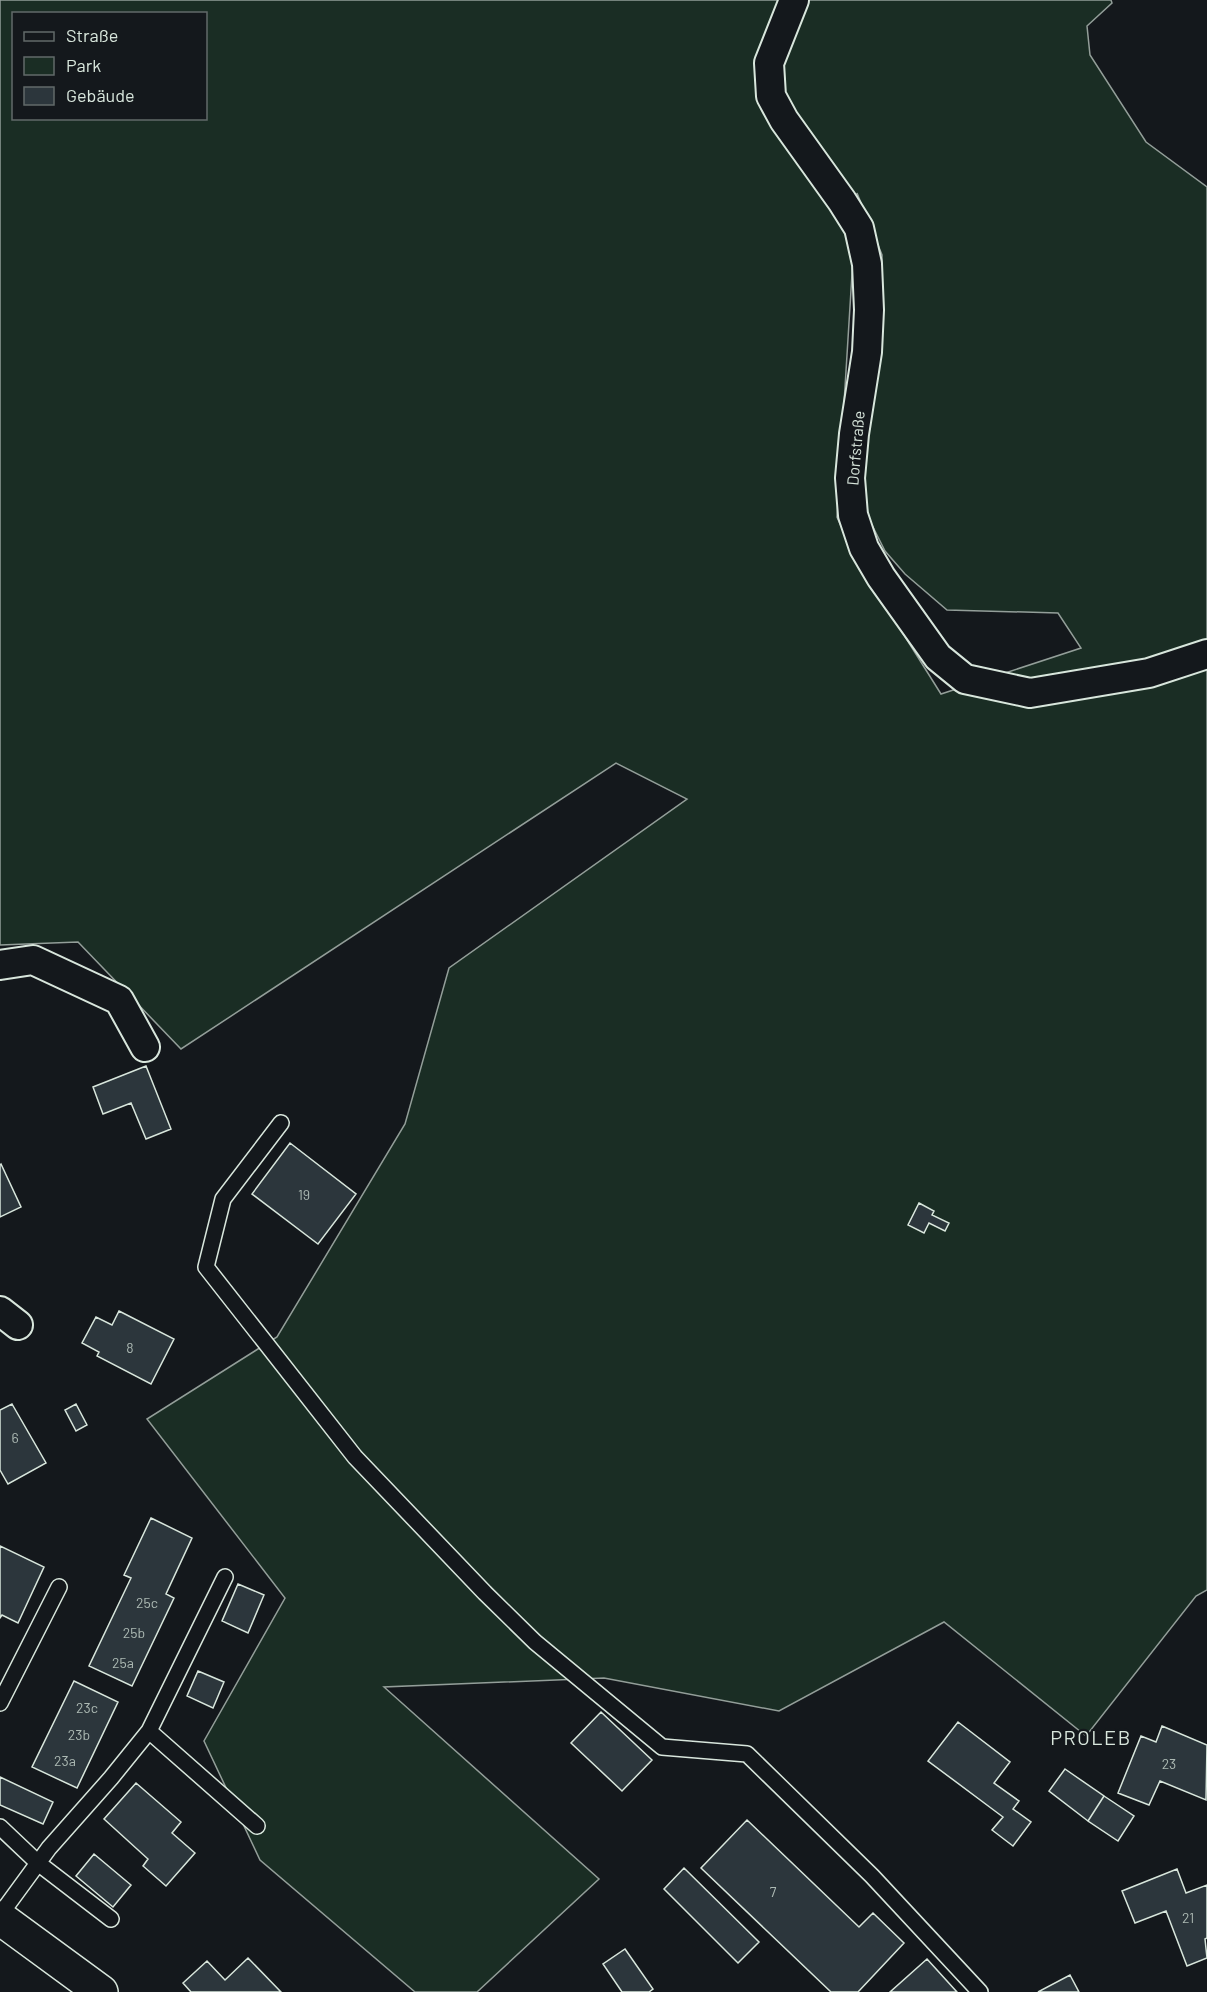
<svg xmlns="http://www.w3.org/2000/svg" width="1207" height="1992" font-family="Barlow,sans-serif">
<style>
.green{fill:#1a2d24;stroke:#939e99;stroke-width:1.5;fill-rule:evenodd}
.building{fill:#2c363c;stroke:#d8e6dc;stroke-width:1.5}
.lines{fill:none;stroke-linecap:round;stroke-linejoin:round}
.lane-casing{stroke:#d8e6dc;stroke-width:18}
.street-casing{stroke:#d8e6dc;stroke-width:32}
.secondary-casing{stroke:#d8e6dc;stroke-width:36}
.lane{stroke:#14181c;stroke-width:15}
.street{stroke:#14181c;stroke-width:28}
.secondary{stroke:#14181c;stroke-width:33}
.labels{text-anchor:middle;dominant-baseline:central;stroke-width:4.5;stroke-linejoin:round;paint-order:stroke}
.number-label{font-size:14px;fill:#adbab4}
.street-label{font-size:16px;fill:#d8e6dc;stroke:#14181c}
.quarter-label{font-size:20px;letter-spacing:1.5px;fill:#d8e6dc;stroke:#14181c}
</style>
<rect width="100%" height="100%" fill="#14181c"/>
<path class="green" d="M0,0H1111L1112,3L1087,26L1090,55L1146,142L1207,187V1590L1196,1596L1086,1736L944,1622L779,1711L604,1678L384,1687L599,1879L477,1992H415L260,1860L204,1741L285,1598L147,1419L277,1337L405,1124L449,968L687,799L616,763L181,1049L78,942L0,945ZM14,14H206V118H14ZM857,193L882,255V302L861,486L870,521L885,551L905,574L947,610L1058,613L1081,648L941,694L855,557L837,517Z"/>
<path class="building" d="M146,1066L171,1129L146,1139L131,1103L103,1114L93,1087Z
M290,1143L356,1194L318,1244L252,1194Z
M1,1164L21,1207L0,1217V1165Z
M919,1203L934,1211L932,1215L949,1223L945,1231L929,1223L924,1233L908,1225Z
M119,1311L174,1339L151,1384L97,1356L99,1352L82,1343L96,1317L112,1325Z
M12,1404L46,1463L8,1484L0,1470V1410Z
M76,1404L87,1425L76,1431L65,1410Z
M151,1518L192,1538L166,1594L174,1598L132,1686L89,1666L131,1578L124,1575Z
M0,1546L44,1567L18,1623L2,1615L0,1618Z
M238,1584L264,1595L248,1633L222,1621Z
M198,1671L224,1682L213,1708L187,1696Z
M74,1681L118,1702L77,1788L32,1767Z
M601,1712L652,1760L622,1791L571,1743Z
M958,1722L1010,1762L994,1783L1019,1801L1013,1809L1031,1822L1013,1846L992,1830L1003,1817L928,1761Z
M1162,1726L1207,1745L1206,1800L1160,1781L1149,1805L1118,1793L1141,1736L1156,1742Z
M1065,1769L1104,1796L1088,1821L1049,1791Z
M0,1777L53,1802L43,1824L0,1805Z
M136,1783L181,1822L172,1833L195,1853L166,1886L143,1866L148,1859L104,1819Z
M1104,1796L1134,1816L1118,1841L1088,1821Z
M747,1820L859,1927L873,1913L904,1943L858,1992H831L701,1868Z
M94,1854L131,1885L113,1907L76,1876Z
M684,1868L759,1942L738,1963L664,1889Z
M1177,1869L1186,1893L1207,1885V1938L1205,1939L1207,1958L1187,1966L1166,1911L1135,1923L1122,1891Z
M625,1949L653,1989L649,1992H622L603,1964Z
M248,1958L281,1992H191L183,1983L207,1961L225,1980Z
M927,1959L957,1992H890Z
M1070,1975L1079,1992H1038Z"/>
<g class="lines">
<g class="lane-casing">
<path id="lane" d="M281,1123L223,1199L206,1267L355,1457L485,1593L535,1642L662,1747L747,1754L872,1876L980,1992
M0,1703L59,1587
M149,1731L257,1826
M0,1827L38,1863L111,1919
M0,1915L49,1848L111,1778L149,1731L225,1577"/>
</g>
<g class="street-casing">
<path id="street" d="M794,0L769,63L771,96L784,120L842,201L859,228L867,264L869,310L867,352L854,434L850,478L853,515L864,548L881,577L938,657L965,679L1030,693L1149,673L1207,654
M0,965L33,960L119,1000L145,1047
M0,1311L18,1325"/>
</g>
<g class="secondary-casing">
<path id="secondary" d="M0,1918L101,1992"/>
</g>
<use href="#lane" class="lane"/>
<use href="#street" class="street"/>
<use href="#secondary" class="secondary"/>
</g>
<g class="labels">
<g class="number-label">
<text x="304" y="1194">19</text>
<text x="130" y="1347">8</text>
<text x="15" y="1437">6</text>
<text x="147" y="1602">25c</text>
<text x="134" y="1632">25b</text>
<text x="123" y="1662">25a</text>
<text x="87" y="1707">23c</text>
<text x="79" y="1734">23b</text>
<text x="65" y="1760">23a</text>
<text x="1169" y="1763">23</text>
<text x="773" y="1891">7</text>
<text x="1188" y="1917">21</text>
</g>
<g class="street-label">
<text transform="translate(855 448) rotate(-85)">Dorfstraße</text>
</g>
<g class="quarter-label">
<text x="1091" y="1737">PROLEB</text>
</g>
</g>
<rect x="12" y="12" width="195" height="108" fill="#14181c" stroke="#626a69" stroke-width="1.5"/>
<rect x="24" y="32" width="30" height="9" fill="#14181c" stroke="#626a69" stroke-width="1.5"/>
<text x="66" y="42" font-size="18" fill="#d8e6dc">Straße</text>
<rect x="24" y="57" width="30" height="18" fill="#1a2d24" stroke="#626a69" stroke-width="1.5"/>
<text x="66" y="72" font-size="18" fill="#d8e6dc">Park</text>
<rect x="24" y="87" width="30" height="18" fill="#2c363c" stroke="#626a69" stroke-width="1.5"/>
<text x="66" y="102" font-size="18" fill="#d8e6dc">Gebäude</text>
</svg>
